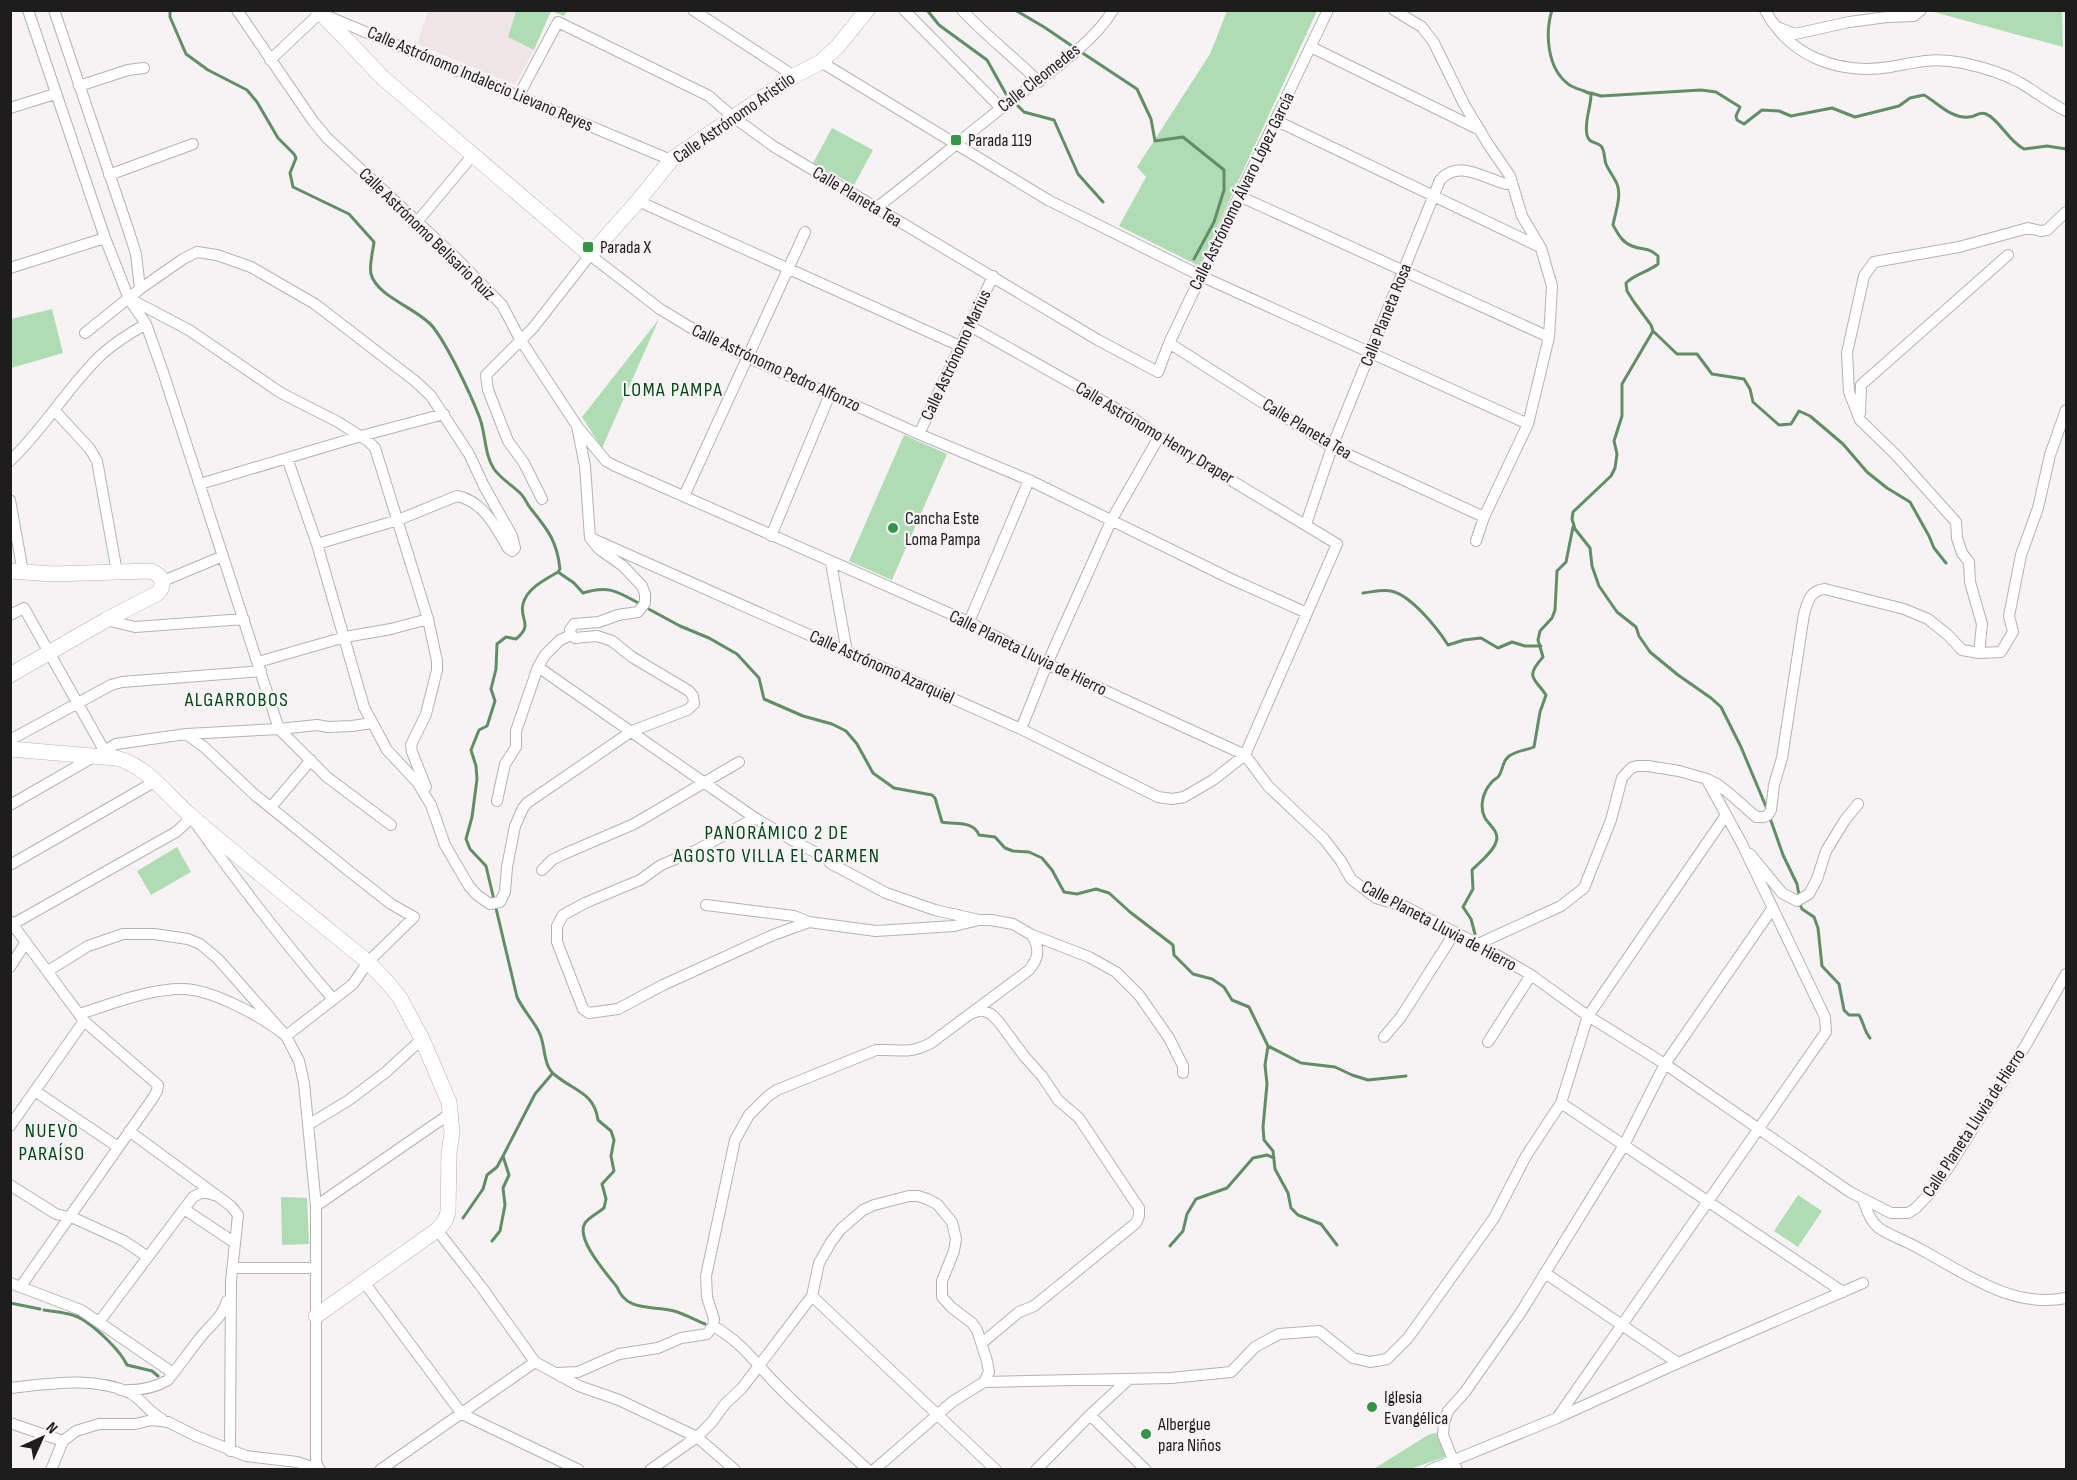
<svg xmlns="http://www.w3.org/2000/svg" width="2077" height="1480" font-family="'Sofia Sans Condensed',sans-serif">
<style>
.built{fill:#f0e4e7}
.green{fill:#b0dcb4}
.lines{fill:none;stroke-linecap:round;stroke-linejoin:round}
.stream{stroke:#618e66;stroke-width:3}
.street-casing{stroke:#b6b2b3;stroke-width:12}
.secondary-casing{stroke:#b6b2b3;stroke-width:16}
.street{stroke:#fff;stroke-width:10}
.secondary{stroke:#fff;stroke-width:15}
.poi-dot{fill:#349548;stroke:#f7f3f4;stroke-width:2}
.labels{text-anchor:middle;dominant-baseline:central;stroke-width:4.5;stroke-linejoin:round;paint-order:stroke}
.street-label{font-size:18px;fill:#1e1d1d;stroke:#f7f3f4}
.poi-label{font-size:18px;fill:#1e1d1d;stroke:#f7f3f4;text-anchor:start}
.neighbourhood-label{font-size:20px;letter-spacing:1.5px;fill:#024717;stroke:#f7f3f4}
</style>
<rect width="100%" height="100%" fill="#f7f3f4"/>
<path class="built" d="M516,10L508,37L534,50L515,85L417,44L428,11Z"/>
<path class="green" d="M516,11V10L567,11L564,16L551,11L534,50L508,37Z
M1227,11H1317L1199,266L1119,226L1146,177L1137,167L1210,54Z
M1930,11H2062L2063,47Z
M832,128L873,150L854,185L813,163Z
M52,309L63,353L11,368V319Z
M659,319L602,448L582,417Z
M904,435L947,454L892,580L849,561Z
M177,847L191,872L151,895L137,871Z
M1798,1195L1822,1211L1798,1247L1774,1231Z
M281,1197L307,1198L309,1244L282,1245Z
M1435,1433L1439,1434L1449,1455L1445,1457L1410,1469L1372,1470L1428,1435Z"/>
<g class="lines">
<path class="stream" d="M170,10V17L186,54L208,70L247,90L257,102L278,138L294,154L296,158L290,173L293,187L349,214L374,242C373,251 369,265 371,274C377,297 419,309 433,327C448,346 470,393 479,416C486,433 484,454 494,469C501,479 512,485 521,494C525,498 527,504 531,509C548,530 557,541 560,569L558,572L574,583L583,593C608,585 617,591 640,604
M927,10L939,25L987,60L1006,94
M1015,10L1044,27L1075,48
M1552,10C1545,33 1547,67 1567,83C1571,87 1578,89 1584,91
M1081,52L1137,89L1151,119L1155,141L1183,137L1224,170V190L1214,222L1194,259
M1584,91L1591,94C1591,108 1584,121 1587,135C1589,144 1596,141 1601,146C1605,150 1604,159 1606,164C1609,171 1614,177 1617,184C1622,196 1615,213 1613,225C1618,234 1622,242 1632,246C1644,251 1647,246 1658,256V264C1648,272 1635,274 1626,283L1627,291L1634,302L1651,325L1653,331L1622,384V416L1614,441L1617,454L1615,468L1611,476L1573,512L1572,519L1575,529L1590,548L1592,566L1599,586L1617,612L1636,627L1639,636L1650,652L1678,675L1711,698L1721,707L1741,747L1767,809
M1591,93L1601,96L1701,90L1716,92L1740,107L1736,116L1737,120L1744,124L1762,110L1779,111L1791,116L1832,108L1855,117L1899,106L1910,98L1924,95C1938,103 1951,119 1969,117C1976,117 1979,111 1986,114C1999,119 2008,141 2024,149L2047,146L2066,149
M1018,106L1024,112L1054,120L1078,174L1103,202
M1653,331L1677,354H1697L1712,374L1744,379L1750,389L1753,402L1779,425L1791,424L1799,411L1810,416L1843,444L1867,472L1887,488L1910,502L1929,536L1934,548L1946,563
M558,572C546,579 527,588 523,604C519,620 534,624 516,639L506,637L497,644L496,669L491,689L495,701L487,726L479,730L471,750L476,766L477,779L472,817L466,839L470,849L486,866L517,997C523,1010 533,1020 539,1032C546,1045 542,1065 555,1075C574,1091 594,1092 598,1120L611,1131L614,1140L611,1156L614,1171L602,1184L606,1199L604,1208C598,1213 589,1217 585,1223C575,1239 607,1274 617,1287C627,1313 653,1305 674,1311C685,1314 695,1320 705,1324
M1363,593C1372,592 1383,589 1391,591C1411,595 1438,629 1448,645L1464,640L1481,638L1498,648L1512,642L1525,646H1541
M645,607L680,626L709,638L737,654L759,678L764,699L803,716L832,724L846,731L857,744L873,773L894,788L932,795L935,798L942,822C956,825 973,820 979,835L995,837L1005,848L1013,851L1029,852L1042,858L1052,870L1064,892L1077,894L1096,889L1109,893L1130,912L1173,945L1174,955L1193,974L1212,979L1224,987L1232,1000L1249,1007L1268,1046L1265,1065L1267,1084L1263,1127L1264,1140L1273,1151L1275,1169L1288,1193L1291,1208L1298,1215L1321,1224L1337,1245
M1770,818L1783,855L1797,884L1799,895
M1799,902L1802,909L1814,917L1818,928L1822,966L1839,984L1844,1010L1849,1015H1859C1864,1023 1864,1031 1870,1038
M1475,934L1471,919L1463,907L1473,889L1472,870C1480,862 1493,852 1496,842C1500,832 1489,825 1485,818C1479,807 1483,792 1491,783C1493,780 1496,779 1498,777C1503,771 1502,762 1508,757C1516,750 1525,751 1534,747L1540,712L1546,695C1535,678 1524,678 1543,657L1538,640L1540,631L1552,618L1555,610L1557,571L1566,562L1573,527
M1268,1046L1301,1063L1335,1067L1352,1075L1368,1080L1406,1076
M463,1218L483,1189L487,1175L497,1167L503,1156
M492,1241L500,1231L505,1205L503,1188L509,1175L503,1156L535,1094L552,1074
M1170,1246L1183,1231L1187,1214L1196,1199L1227,1188L1253,1158L1267,1155L1274,1158
M10,1303L40,1309
M44,1310C57,1312 74,1313 85,1321C98,1330 120,1350 127,1365L152,1371L158,1376"/>
<g class="street-casing">
<path id="street" d="M28,10L105,238L129,299L146,324L163,372L279,729L327,777L391,825
M54,10L128,229L136,254L140,289
M237,10L313,121L327,138L456,258L502,305L520,339L577,426L585,466L590,538L599,549L623,566L642,586L645,594V603L638,612L618,615L599,622L574,624L570,630L571,635L575,638L597,636L612,641L632,657L689,691L693,696L694,704L687,710L632,731L527,803L523,808L515,826L507,867L505,892L500,902L490,904L477,895L469,886L445,845L431,805L417,782L387,750L364,707L317,544L287,458
M693,10L794,76
M904,10L1001,108
M962,10C986,36 1014,57 1039,82
M1394,10L1422,27L1434,43L1464,104L1488,144L1510,176L1522,216L1541,248L1552,286L1549,337L1528,424L1484,517L1476,541
M1765,10C1790,57 1839,75 1890,67C1918,62 1934,57 1963,63C1982,67 2002,73 2019,82C2035,91 2049,103 2066,111
M1777,27L1795,34L1849,22L1887,17L1914,16L1921,10
M1311,47L1480,130
M270,60L320,13L671,160
M821,62L1048,200L1201,276L1528,424
M79,86L128,70L144,68
M519,95L558,22L709,96L732,116L773,146L1098,340L1158,372L1169,343L1328,10
M10,108L55,94
M1275,120L1540,247
M109,175L193,144
M1239,196L1549,337
M638,201L960,346
M876,208C918,176 958,142 999,110C1035,81 1089,50 1113,10
M417,222L472,156
M10,268L105,238
M132,300L189,330L281,393L338,422L368,441L375,448L428,619L437,661V670L426,714L411,745L412,752L426,787
M85,333L140,289L183,259L197,252L217,255L251,267L315,304L415,381L431,396L469,454L484,486L512,536L515,548L512,551L508,548C496,527 483,501 457,496L398,520L317,544
M1169,343L1332,447L1484,517
M55,411L90,449L97,461L117,572
M1860,413L1861,385L2008,255
M577,426L606,461L615,466L969,622L1047,664L1245,755L1268,786L1324,839L1341,861L1351,879L1376,898L1406,907L1478,944L1531,975L1588,1016L1665,1064L1850,1192L1891,1213H1908L1916,1208L1930,1193L1950,1165L2027,1043L2066,974
M919,434L993,276
M10,461C44,429 67,388 100,356C114,343 130,333 146,324
M200,484L361,436L444,414
M684,496L805,232
M542,499L524,463L508,441L488,390L486,375L533,328L590,255L660,309L693,329L747,357L919,434L1029,480L1229,578L1307,613
M10,500L23,572
M1306,524L1332,447L1440,180C1459,159 1483,178 1506,184L1511,181
M771,536L830,394
M593,539L1021,729L1158,797L1172,799L1184,797L1213,780L1245,755L1337,544L1159,437L1133,418L970,326
M831,563L847,652
M163,581L223,556
M10,615L24,608L104,750
M106,620L135,627L244,619
M969,622L1029,480
M1979,653L1982,624L1970,582L1969,562L1962,553L1957,538L1956,522L1896,455L1860,420L1849,392L1847,353L1864,276L1874,262L1959,247L2028,228L2041,231L2047,230L2066,212
M258,662L345,637L391,629L428,619
M538,667L755,818L799,844L829,859L830,863L886,893L935,910L979,920
M1021,729L1047,664L1112,519L1159,437
M10,740L111,685L122,682L261,671
M497,801L505,764L516,747V731L538,667L545,655L560,640L571,635
M10,805L116,744L186,734L279,729L317,725L328,727L352,726L372,723
M271,807L311,760
M755,818L697,850L661,865L640,880L585,903L563,915L557,926V942L583,1009L589,1013L618,1009L663,985L773,935L809,922
M1750,854L1782,893L1797,901L1809,894L1817,879L1826,851L1845,820L1858,804
M10,865L154,782
M542,870L552,860L564,854L634,824L739,762
M706,905L794,916L809,922L876,931L954,926L979,920H991L1013,924L1032,935L1089,957L1116,972L1139,995L1169,1038L1183,1066V1073
M10,921L84,1021L158,1085L157,1091L153,1098L21,1286
M13,924L176,832L185,824L190,815C235,879 282,940 333,999
M1478,944L1561,906L1584,888L1611,820L1622,778L1631,768L1637,766H1648L1679,771L1707,779L1717,784L1730,794L1756,817H1764L1768,815L1771,810L1774,785L1782,758L1804,614C1808,601 1810,590 1825,589L1904,609L1928,619L1948,635L1962,650L1979,653L2001,652L2013,632L2009,616L2021,555L2038,508L2050,455L2066,410
M10,967L26,942
M48,971L88,946L123,934H154L188,939L200,944L218,959L286,1036L299,1061L304,1083L316,1206V1461L319,1470
M972,1013L982,1010L991,1014L999,1022L1024,1056L1042,1076L1058,1100L1079,1118L1139,1208V1216L1136,1223L1034,1306L1019,1312L982,1343
M79,1014C112,1004 148,989 182,989C212,989 263,1017 286,1036L353,984L368,962L414,917L391,904L349,871L255,795L204,747L186,734
M1384,1037L1401,1017L1455,932
M1488,1042L1531,975
M35,1091L118,1147
M1561,1103L1843,1292
M308,1125L349,1100L386,1072L422,1039
M10,1126L84,1021
M129,1131L231,1206L238,1215L231,1281L230,1451
M10,1185L56,1214L76,1219L124,1241L148,1257
M1863,1200C1867,1210 1870,1221 1879,1228C1888,1235 1909,1242 1920,1249C1965,1273 2012,1309 2066,1298
M316,1206L451,1113
M184,1209L235,1243
M437,1230L480,1285L535,1362L579,1386L619,1400L697,1437L735,1470
M233,1268H315
M1545,1273L1678,1363
M364,1282L462,1414L579,1470
M10,1283L81,1310L173,1373
M812,1296L996,1470
M99,1322L193,1197L203,1192L214,1195
M713,1326C739,1340 755,1362 775,1383C804,1413 837,1441 868,1470
M557,1373L578,1372L619,1354L658,1348L681,1338L707,1334L713,1326L714,1319L707,1297L706,1276L735,1140L749,1115L768,1096L777,1090L876,1050C900,1049 908,1055 931,1043L1029,970C1039,958 1040,949 1032,935
M984,1382L1171,1378L1231,1372L1255,1347L1279,1334L1319,1331L1353,1358L1370,1362L1387,1359L1408,1338L1494,1218L1526,1156L1561,1103L1588,1016L1726,815
M10,1388C50,1384 93,1376 130,1393C142,1399 148,1412 162,1419
M120,1390C138,1391 153,1389 168,1380C179,1366 189,1352 200,1338C210,1325 222,1318 227,1301
M1090,1415L1146,1470
M1557,1418L1826,1032L1825,1017L1742,844L1707,780
M10,1423L63,1441
M51,1470L63,1441L76,1431L99,1424H135L152,1420L168,1422L196,1436L246,1456L297,1462L320,1470
M380,1470L535,1362
M650,1470L697,1437L712,1422L725,1404L742,1388L812,1296L819,1263L831,1242L841,1229L863,1210L874,1205L909,1196H918L927,1199L937,1204L952,1222L956,1239L954,1251L942,1281V1297L951,1307L972,1323L977,1330L987,1361L989,1372L984,1382L952,1402L874,1470
M1036,1470L1090,1415L1129,1379
M1430,1470L1557,1418L1678,1363L1863,1283
M1457,1470L1443,1435L1444,1423L1448,1411L1465,1392L1521,1312L1624,1145L1665,1064L1772,909"/>
</g>
<g class="secondary-casing">
<path id="secondary" d="M318,10L383,78L590,255L638,201L671,160L794,76L821,62L838,46L867,10
M10,571L52,574L151,571C162,576 166,583 158,593L106,620L10,675
M10,749L116,758C146,765 168,796 191,816C249,866 309,914 368,962L388,983L400,998L422,1039L449,1102L452,1132L449,1153L448,1212L445,1221L437,1230L316,1316"/>
</g>
<use href="#street" class="street"/>
<use href="#secondary" class="secondary"/>
</g>
<g class="poi-dot">
<rect x="950" y="134" width="12" height="12" rx="3"/>
<rect x="582" y="241" width="12" height="12" rx="3"/>
<circle cx="893" cy="528" r="6"/>
<circle cx="1372" cy="1407" r="6"/>
<circle cx="1146" cy="1434" r="6"/>
</g>
<g class="labels">
<g class="street-label">
<text transform="translate(1039 78) rotate(-38)">Calle Cleomedes</text>
<text transform="translate(480 79) rotate(23)">Calle Astrónomo Indalecio Lievano Reyes</text>
<text transform="translate(734 118) rotate(-35)">Calle Astrónomo Aristilo</text>
<text transform="translate(1242 191) rotate(-64)">Calle Astrónomo Álvaro López García</text>
<text transform="translate(857 197) rotate(31)">Calle Planeta Tea</text>
<text transform="translate(427 234) rotate(44)">Calle Astrónomo Belisario Ruiz</text>
<text transform="translate(1386 315) rotate(-68)">Calle Planeta Rosa</text>
<text transform="translate(956 355) rotate(-65)">Calle Astrónomo Marius</text>
<text transform="translate(776 368) rotate(25)">Calle Astrónomo Pedro Alfonzo</text>
<text transform="translate(1307 429) rotate(31)">Calle Planeta Tea</text>
<text transform="translate(1155 433) rotate(31)">Calle Astrónomo Henry Draper</text>
<text transform="translate(1028 653) rotate(26)">Calle Planeta Lluvia de Hierro</text>
<text transform="translate(882 667) rotate(24)">Calle Astrónomo Azarquiel</text>
<text transform="translate(1439 926) rotate(28)">Calle Planeta Lluvia de Hierro</text>
<text transform="translate(1974 1123) rotate(-57)">Calle Planeta Lluvia de Hierro</text>
</g>
<g class="poi-label">
<text x="968" y="140">Parada 119</text>
<text x="600" y="247">Parada X</text>
<text x="905" y="518">Cancha Este<tspan x="905" dy="21">Loma Pampa</tspan></text>
<text x="1384" y="1397">Iglesia<tspan x="1384" dy="21">Evangélica</tspan></text>
<text x="1158" y="1424">Albergue<tspan x="1158" dy="21">para Niños</tspan></text>
</g>
<g class="neighbourhood-label">
<text x="673" y="390">LOMA PAMPA</text>
<text x="237" y="700">ALGARROBOS</text>
<text x="777" y="833">PANORÁMICO 2 DE<tspan x="777" dy="23">AGOSTO VILLA EL CARMEN</tspan></text>
<text x="52" y="1131">NUEVO<tspan x="52" dy="23">PARAÍSO</tspan></text>
</g>
</g>
<rect width="2077" height="1480" fill="none" stroke="#1e1d1d" stroke-width="24"/>
<g transform="translate(42 1438) rotate(45)" stroke="#f7f3f4" stroke-width="4.5" paint-order="stroke">
<path d="M0-4.5L10 22L0 15L-10 22Z" fill="#1e1d1d"/>
<text y="-9" font-size="16" font-weight="bold" text-anchor="middle" fill="#1e1d1d">N</text>
</g>
</svg>
